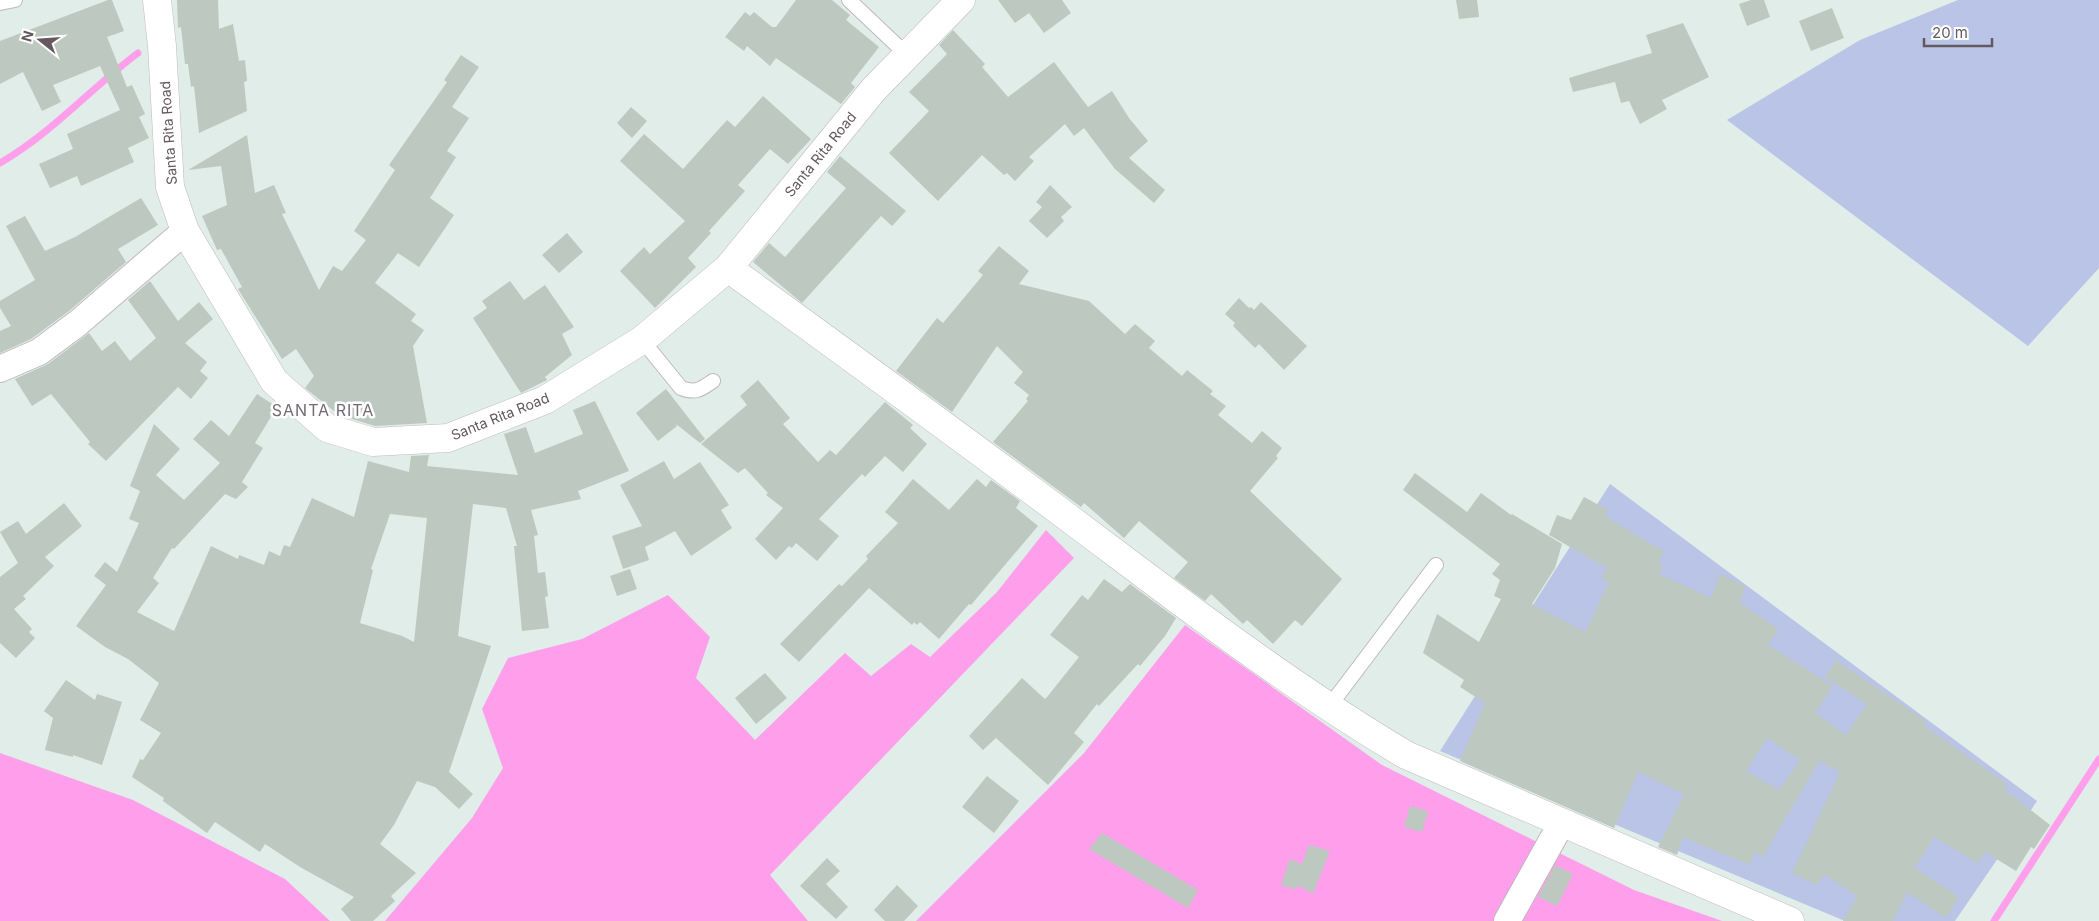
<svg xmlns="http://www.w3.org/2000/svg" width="2099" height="921" font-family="Inter,sans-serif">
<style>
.green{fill:#bac4e7}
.water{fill:#ff9feb}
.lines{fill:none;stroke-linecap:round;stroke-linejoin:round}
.stream{stroke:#ff9feb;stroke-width:7}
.building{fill:#bdc8c1;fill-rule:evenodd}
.lane-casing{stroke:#c1b8bd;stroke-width:16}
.street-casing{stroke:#c1b8bd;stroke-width:28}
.secondary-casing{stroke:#c3b9bf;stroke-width:29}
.lane{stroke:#fff;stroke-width:14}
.street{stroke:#fff;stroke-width:26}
.secondary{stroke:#fff;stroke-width:28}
.labels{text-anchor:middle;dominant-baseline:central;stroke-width:5;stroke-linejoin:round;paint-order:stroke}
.street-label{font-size:14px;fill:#63595f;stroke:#fff}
.quarter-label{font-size:16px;letter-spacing:1px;fill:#756a72;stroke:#fff}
</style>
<rect width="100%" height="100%" fill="#e0ede8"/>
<path class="green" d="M1958,0H2099V268L2028,346L1727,120L1860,40Z
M1610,484L2037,801L1955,921H1845L1440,751Z"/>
<path class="water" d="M1046,530L1074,558L770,875L808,921H385L472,818L503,768L482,709L508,658L582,639L668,595L710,637L696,678L755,740L845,653L871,676L911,644L930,657L997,592Z
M1185,625L1382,765L1634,890L1722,921H916L1084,753Z
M0,753L133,800L285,879L330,921H0Z"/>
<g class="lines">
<path class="stream" d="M0,163C51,134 91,88 138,53
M1994,921L2099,759"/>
</g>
<path class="building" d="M108,0H112L124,31L107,37L127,87L132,85L145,114L139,117L149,138L128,148L134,162L81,186L77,176L50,188L39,164L73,149L67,134L120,110L100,66L53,85L61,102L42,111L23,72L0,84V41Z
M177,0H218L219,29L233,24L239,61L245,60L247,81L244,82L247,111L199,133L194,86L191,87L188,64H185L181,27L178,28Z
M796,0H832L850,15L846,20L879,47L851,83L855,87L841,104L776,58L770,66L747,46L744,51L725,37L745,12L750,16L754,12L772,27H776Z
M998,0H1062L1071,13L1044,33L1029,13L1015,23Z
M1456,0H1477L1479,17L1459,19Z
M1751,0H1764L1770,17L1747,26L1739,4Z
M1832,8L1844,38L1811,51L1799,21Z
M1683,23L1709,77L1662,100L1667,109L1640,124L1629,101L1621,103L1615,82L1573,92L1569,78L1652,53L1646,35Z
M953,30L985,64L982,67L1008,97L1054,62L1088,107L1112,91L1129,118L1148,141L1129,158L1165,190L1154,203L1115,169L1084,128L1074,136L1065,124L1029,157L1034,161L1015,181L1007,173L1004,175L982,155L938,201L889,153L929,111L909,92L947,54L939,45Z
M461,55L479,67L452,107L469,118L447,151L456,157L430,198L454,215L419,267L398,253L375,283L416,314L411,321L424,330L413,346L427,423L375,426L339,415L305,388L314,376L296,349L282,359L238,289L242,287L221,249L217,250L202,216L227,205L221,166L188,170L247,135L255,193L274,185L286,213L282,214L319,290L333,266L342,271L366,240L354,231L395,170L389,165L447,82L444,80Z
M763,96L811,139L788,164L770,149L738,185L745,191L709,231L711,233L688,258L696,267L655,308L620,271L644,247L650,254L685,221L620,161L644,134L683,169L727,120L735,127Z
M631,107L647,121L632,138L617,123Z
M840,156L906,211L892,226L881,216L802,303L753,262L769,243L785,257L846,188L827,172Z
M1050,185L1072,207L1061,217L1064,221L1047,238L1029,221L1042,207L1036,202Z
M141,198L158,225L118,249L126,262L69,311L31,339L0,353V331L11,326L0,308V301L35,280L6,226L25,216L45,251L75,237Z
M567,233L583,252L559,273L542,255Z
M999,246L1029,271L1019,284L1089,301L1125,334L1135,324L1155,341L1149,348L1182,376L1187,370L1213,391L1210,394L1226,406L1218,415L1252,443L1262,431L1282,448L1276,456L1278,458L1250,491L1342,579L1302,626L1295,620L1273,644L1247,620L1243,624L1211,594L1205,601L1174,578L1188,562L1139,521L1124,538L1084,503L1081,507L993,442L1028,401L1026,399L1029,395L1014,383L1023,372L997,346L952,412L896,371L937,318L943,323L983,275L978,271Z
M150,281L178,321L199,302L213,319L185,343L207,362L200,371L208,378L191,399L178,387L106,461L88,444L90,442L51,394L32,406L15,379L48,364L89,333L102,351L115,341L130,361L156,338L128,300Z
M510,281L524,300L545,285L574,327L562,334L572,355L545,377L547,380L521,393L473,318L487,308L482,301Z
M1239,298L1249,308L1251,307L1254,310L1261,302L1307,346L1284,370L1259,344L1255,348L1233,326L1235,323L1225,314Z
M758,380L790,418L783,424L818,462L830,450L836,455L885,402L913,425L910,428L927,444L903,472L885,456L865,477L862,474L819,519L839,536L817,561L796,543L792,548L789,546L776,560L755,539L783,508L766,495L768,493L745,468L738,473L701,444L747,405L740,396Z
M666,389L705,439L700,443L676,424L677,426L658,441L636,413Z
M257,394L277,407L255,443L263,448L242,482L248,487L236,499L225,494L174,549L172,548L153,578L159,583L137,612L174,631L211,546L238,559L239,555L264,565L269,551L280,556L284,545L290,547L312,498L354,517L368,461L409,472L411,456L429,455L427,466L518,475L504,434L526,427L535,453L583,434L573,410L595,401L629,471L578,491L581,499L531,510L538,535L534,536L538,573L545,572L548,596L545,597L549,628L522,631L514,546H517L506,508L473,504L458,636L491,646L449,772L473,794L459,809L435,787L417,781L394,825L380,844L416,873L391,896L395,901L373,921H351L341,909L354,897L300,867L265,844L260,852L215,822L207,833L163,801L164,798L132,777L140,759L143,760L161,733L140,720L159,683L128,659L105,647L76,626L106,585L94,576L105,562L117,572L139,523L129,519L140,491L130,486L154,424L180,449L156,475L184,500L220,463L193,439L211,420L229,436ZM390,514L427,518L414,642L402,636L360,623L373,570L371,569Z
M664,461L674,479L700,462L729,505L721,510L732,528L691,556L675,531L645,547L649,560L623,569L612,536L642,526L620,485Z
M1415,473L1467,512L1481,493L1511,515L1512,514L1562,544L1555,568L1532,604L1585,632L1609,582L1601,578L1607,568L1549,535L1557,515L1571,520L1584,497L1608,510L1605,516L1664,552L1658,562L1663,565L1659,574L1711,598L1720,574L1745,586L1740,603L1778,629L1768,645L1833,686L1815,713L1846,735L1867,704L1825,677L1836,660L1926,721L1923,725L2007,784L2004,789L2050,825L2034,849L2031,847L2016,871L1985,852L1978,863L1934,837L1915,868L1959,897L1946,918L1907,892L1893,921H1843L1857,896L1824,874L1818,885L1792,873L1840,772L1819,761L1763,857L1755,852L1750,865L1683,837L1677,855L1658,847L1684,794L1638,772L1614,828L1460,761L1485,703L1460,687L1464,680L1423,653L1437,614L1479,642L1501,599L1494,596L1500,580L1492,574L1500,564L1403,490ZM1767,738L1800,760L1779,790L1746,771Z
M913,479L949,510L977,479L986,487L991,480L1020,501L1016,508L1038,526L971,605L969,604L939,639L920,622L917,625L914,622L912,625L869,588L799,662L780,644L839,584L842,586L868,559L866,556L898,523L885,512Z
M64,503L82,526L45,557L54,566L23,596L26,599L14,609L32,629L29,632L35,638L16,658L0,643V577L18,563L0,532L18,521L26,534Z
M630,569L637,589L617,596L610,576Z
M1104,579L1122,592L1130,584L1176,618L1165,636L1140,666L1138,664L1099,706L1097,704L1074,733L1084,742L1048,785L996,738L983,750L969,736L1022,678L1045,699L1047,697L1079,657L1050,635L1082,595L1088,600Z
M765,673L787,698L756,724L735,698Z
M66,680L95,700L97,694L122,702L102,765L73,755V757L45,750L53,718L44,711Z
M987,776L1019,801L994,833L962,807Z
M1410,806L1428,811L1422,832L1404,827Z
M1102,833L1198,890L1188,908L1089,849Z
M1309,845L1330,851L1313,894L1299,886L1294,889L1281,885L1290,859L1302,864Z
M827,858L840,871L826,884L848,907L836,919L800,886Z
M1555,865L1573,874L1557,906L1538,897Z
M897,885L918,906L904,921H885L874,910Z"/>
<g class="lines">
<g class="lane-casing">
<path id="lane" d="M849,0L906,54
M0,3L15,0
M642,340L681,388C696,394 701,389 713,381
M1328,708L1436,565"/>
</g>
<g class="street-casing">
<path id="street" d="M0,369L39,352L78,323L185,231
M1507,921L1561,824"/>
</g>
<g class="secondary-casing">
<path id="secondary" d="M157,0L162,46L170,187L185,231L274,381L327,428L373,442L448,438L545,400L642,340L728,268L874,89L961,0
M728,268C841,350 954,432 1066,516C1177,599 1286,684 1406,755L1790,921"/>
</g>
<use href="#lane" class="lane"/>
<use href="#street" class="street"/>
<use href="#secondary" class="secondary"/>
</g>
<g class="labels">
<g class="street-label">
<text transform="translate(168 133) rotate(-94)">Santa Rita Road</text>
<text transform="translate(820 154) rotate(-51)">Santa Rita Road</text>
<text transform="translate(500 416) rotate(-22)">Santa Rita Road</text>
</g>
<g class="quarter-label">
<text x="323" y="410">SANTA RITA</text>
</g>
</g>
<g transform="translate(40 40) rotate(287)" stroke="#ffffff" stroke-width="4" paint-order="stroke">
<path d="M0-4L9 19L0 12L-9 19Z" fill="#63595f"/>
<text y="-8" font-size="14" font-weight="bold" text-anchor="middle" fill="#63595f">N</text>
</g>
<path d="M1924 38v8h68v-8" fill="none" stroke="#63595f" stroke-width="2.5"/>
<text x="1932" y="38" font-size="15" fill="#63595f" stroke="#ffffff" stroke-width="4" paint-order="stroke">20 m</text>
</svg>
